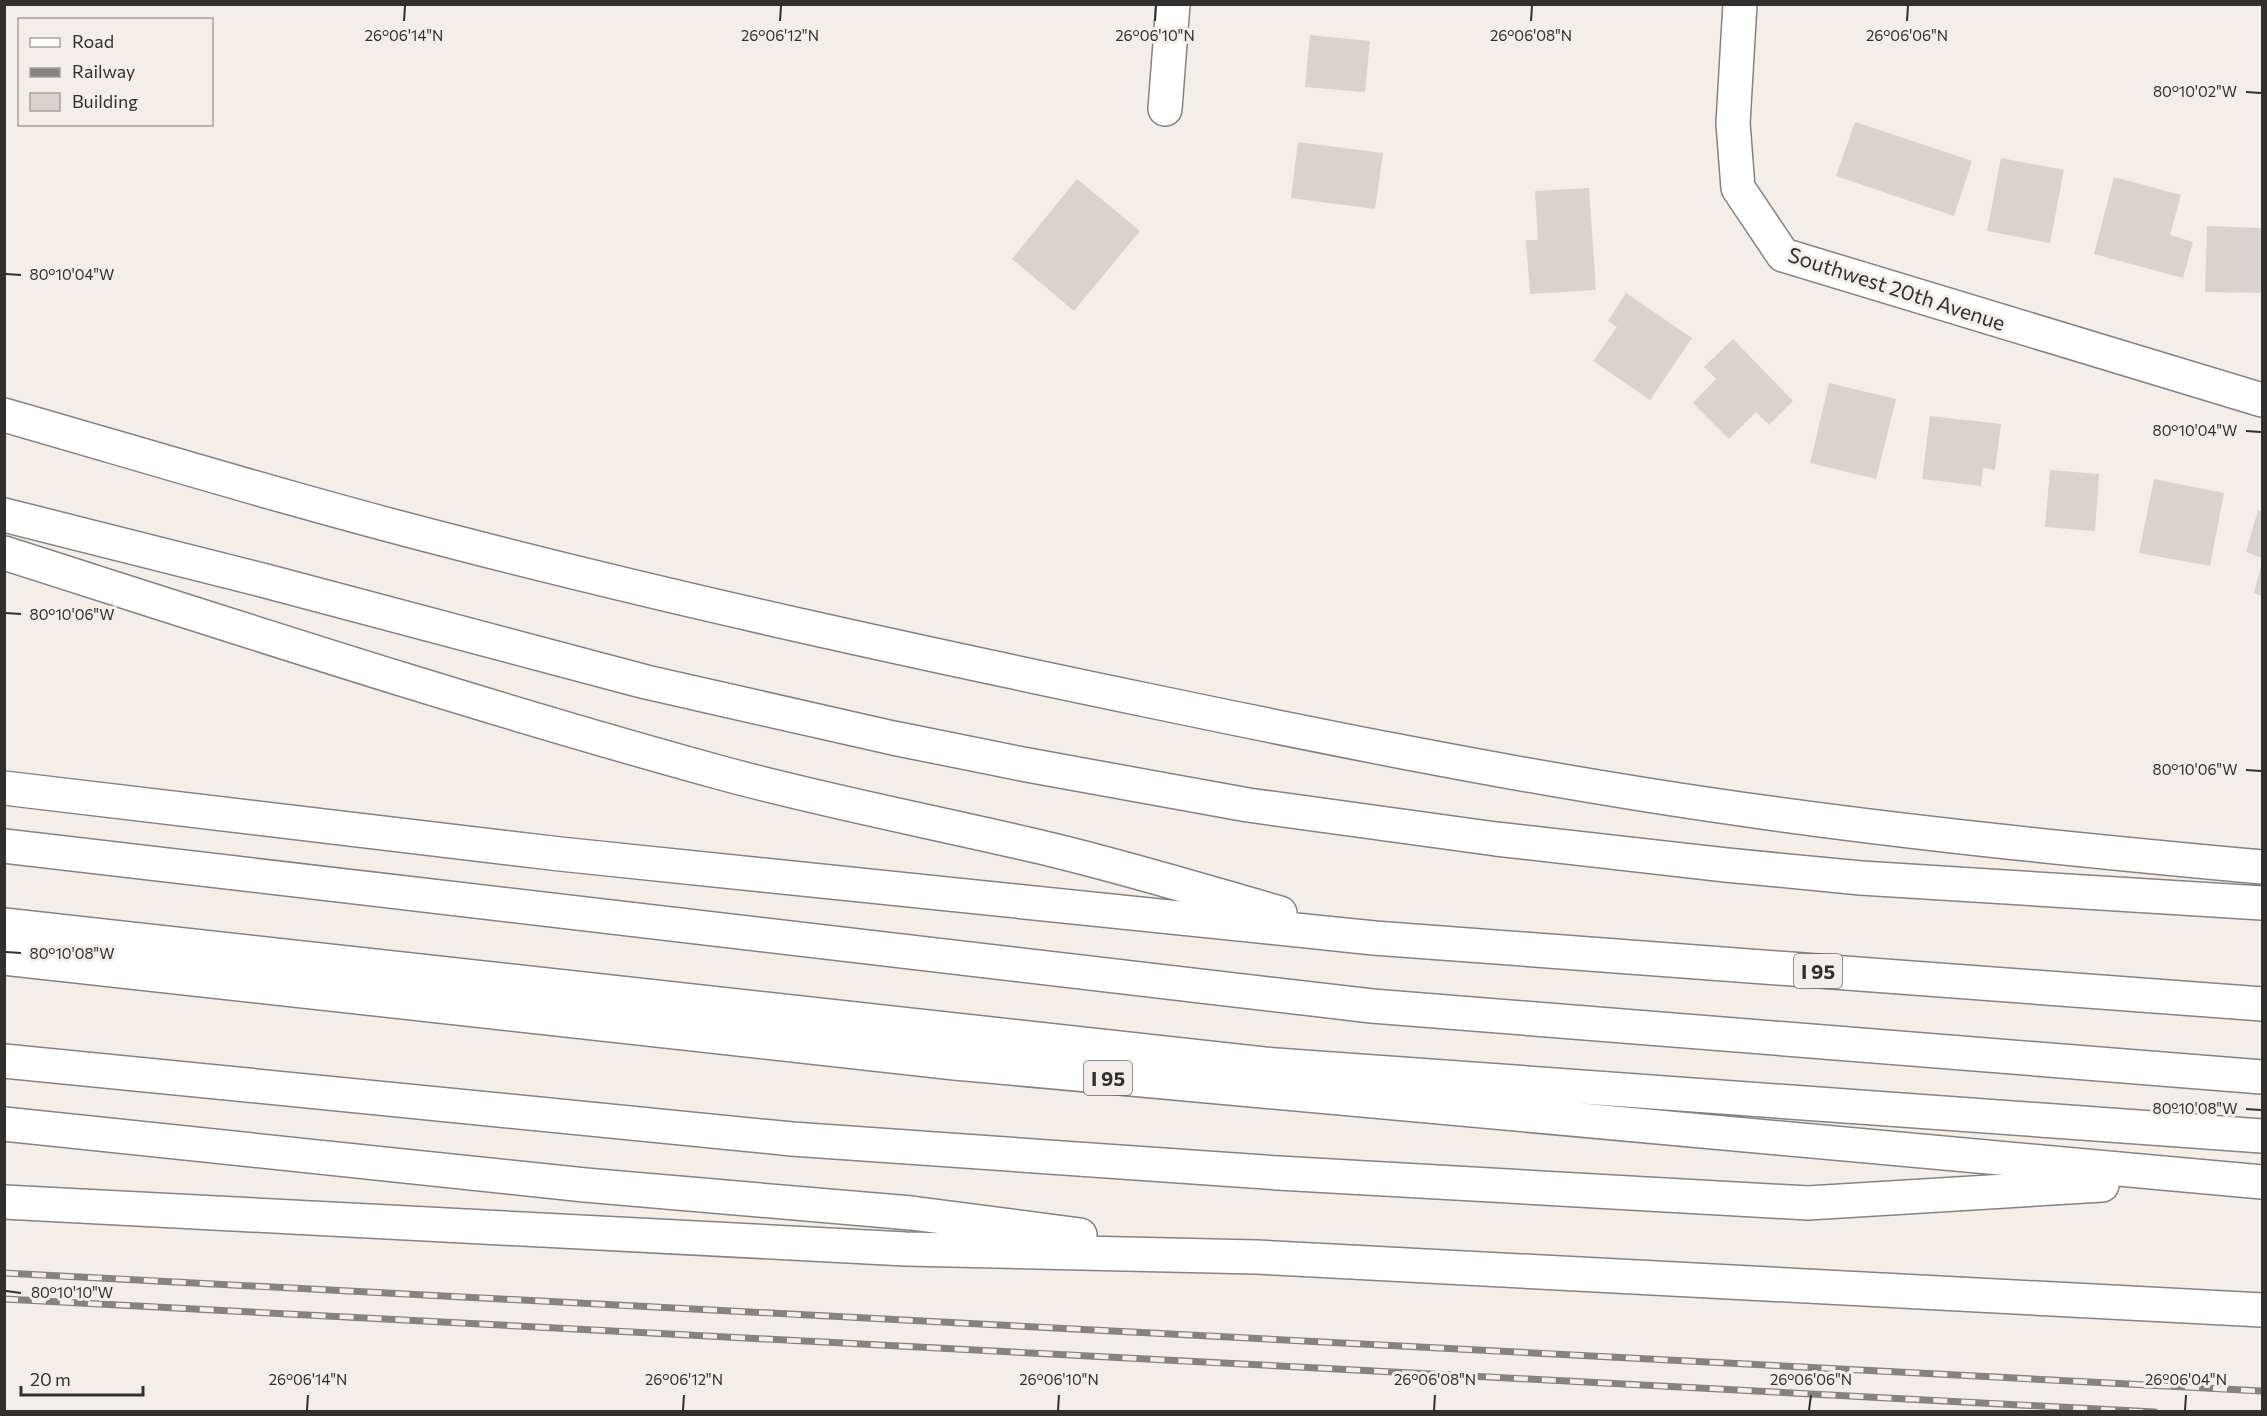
<svg xmlns="http://www.w3.org/2000/svg" width="2267" height="1416" font-family="Commissioner,sans-serif">
<style>
.building{fill:#d9d3cf}
.lines{fill:none;stroke-linecap:round;stroke-linejoin:round}
.street-casing{stroke:#87827e;stroke-width:36}
.highway-casing{stroke:#87827e;stroke-width:36}
.street{stroke:#fff;stroke-width:33}
.highway{stroke:#fff;stroke-width:33}
.rail-casing{stroke:#868280;stroke-width:7}
.rail{stroke:#f4eeea;stroke-width:4.5;stroke-dasharray:14;stroke-linecap:butt}
.ticks{fill:none;stroke:#32302f;stroke-width:2}
.labels{text-anchor:middle;dominant-baseline:central;stroke-width:6;stroke-linejoin:round;paint-order:stroke}
.shield{fill:#f4eeea;stroke:#6c6967;stroke-width:1.5}
.shield-label{font-size:20px;font-weight:bold;fill:#32302f}
.street-label{font-size:21px;fill:#32302f;stroke:#f4eeea}
.ticks-label{font-size:15px;text-anchor:middle;fill:#32302f;stroke:#f4eeea;stroke-width:6;stroke-linejoin:round;paint-order:stroke}
</style>
<rect width="100%" height="100%" fill="#f4eeea"/>
<path class="building" d="M1310,35L1370,41L1365,92L1305,87Z
M1855,122L1972,161L1954,216L1836,176Z
M1298,142L1383,153L1375,209L1291,198Z
M2001,158L2064,170L2050,243L1987,231Z
M2114,177L2181,195L2170,235L2193,242L2183,278L2094,254Z
M1077,179L1140,231L1074,311L1012,259Z
M1589,188L1596,290L1530,294L1526,240H1538L1535,191Z
M2207,226L2262,228V282H2261V293L2205,292Z
M1626,293L1692,338L1650,400L1593,361L1617,327L1608,321Z
M1733,339L1793,401L1769,425L1756,412L1729,439L1693,403L1716,379L1704,367Z
M1829,383L1896,399L1876,479L1810,463Z
M1930,416L2001,424L1995,470L1983,468L1981,486L1922,479Z
M2050,470L2099,474L2095,531L2045,527Z
M2154,479L2224,493L2210,566L2139,553Z
M2258,510L2262,512V558L2246,552Z
M2262,563V596L2254,593Z"/>
<g class="lines">
<g class="street-casing">
<path id="street" d="M1740,4L1733,123L1738,188L1783,255L2262,400
M1165,109L1173,4"/>
</g>
<g class="highway-casing">
<path id="highway" d="M4,415C157,459 308,505 462,544C690,603 921,653 1151,701C1314,735 1477,768 1641,794C1847,827 2055,848 2262,867
M4,515L262,580L646,682L893,738L1022,764L1248,805L1496,839L1726,865L1861,878L2262,903
M4,553C242,629 478,706 718,772C823,801 930,821 1036,846C1118,865 1199,890 1280,913
M4,788L560,854L1374,938L2262,1004
M4,846L1372,1006L2262,1077
M4,925L1264,1064L2262,1136
M4,958L955,1063L2262,1182
M4,1061L792,1139L1278,1173L1808,1203L2102,1185
M4,1124L585,1185L911,1213L1080,1235
M4,1202L906,1249L1256,1257L2262,1310"/>
</g>
<use href="#street" class="street"/>
<use href="#highway" class="highway"/>
<g class="rail-casing">
<path id="rail" d="M4,1273L2262,1391
M4,1299L2155,1412"/>
</g>
<use href="#rail" class="rail"/>
</g>
<path class="ticks" d="M404,21L405,6M780,21L781,6M1155,21L1156,6M1531,21L1532,6M1907,21L1908,6M2246,92L2261,93M6,274L21,275M2246,431L2261,432M6,613L21,614M2246,770L2261,771M6,952L21,953M2246,1109L2261,1110M6,1291L21,1293M307,1410L308,1395M683,1410L684,1395M1058,1410L1059,1395M1434,1410L1435,1395M1809,1410L1811,1395M2185,1410L2186,1395"/>
<g class="labels">
<g class="shield">
<rect x="1794" y="954" width="48" height="34" rx="4.5"/>
<rect x="1084" y="1061" width="48" height="34" rx="4.5"/>
</g>
<g class="shield-label">
<text x="1818" y="971">I 95</text>
<text x="1108" y="1078">I 95</text>
</g>
<g class="street-label">
<text transform="translate(1897 288) rotate(18)">Southwest 20th Avenue</text>
</g>
</g>
<g class="ticks-label">
<text x="404" y="41">26°06'14"N</text>
<text x="780" y="41">26°06'12"N</text>
<text x="1155" y="41">26°06'10"N</text>
<text x="1531" y="41">26°06'08"N</text>
<text x="1907" y="41">26°06'06"N</text>
<text x="2195" y="97">80°10'02"W</text>
<text x="72" y="280">80°10'04"W</text>
<text x="2195" y="436">80°10'04"W</text>
<text x="72" y="620">80°10'06"W</text>
<text x="2195" y="775">80°10'06"W</text>
<text x="72" y="959">80°10'08"W</text>
<text x="2195" y="1114">80°10'08"W</text>
<text x="72" y="1298">80°10'10"W</text>
<text x="308" y="1385">26°06'14"N</text>
<text x="684" y="1385">26°06'12"N</text>
<text x="1059" y="1385">26°06'10"N</text>
<text x="1435" y="1385">26°06'08"N</text>
<text x="1811" y="1385">26°06'06"N</text>
<text x="2186" y="1385">26°06'04"N</text>
</g>
<rect width="2267" height="1416" fill="none" stroke="#32302f" stroke-width="12"/>
<rect x="18" y="18" width="195" height="108" fill="#f4eeea" stroke="#a6a29f" stroke-width="1.5"/>
<rect x="30" y="38" width="30" height="9" fill="#ffffff" stroke="#a6a29f" stroke-width="1.5"/>
<text x="72" y="48" font-size="18" fill="#32302f">Road</text>
<rect x="30" y="68" width="30" height="9" fill="#868280" stroke="#a6a29f" stroke-width="1.5"/>
<text x="72" y="78" font-size="18" fill="#32302f">Railway</text>
<rect x="30" y="93" width="30" height="18" fill="#d9d3cf" stroke="#a6a29f" stroke-width="1.5"/>
<text x="72" y="108" font-size="18" fill="#32302f">Building</text>
<path d="M21 1386v9h122v-9" fill="none" stroke="#32302f" stroke-width="3"/>
<text x="30" y="1386" font-size="18" fill="#32302f" stroke="#f4eeea" stroke-width="4.5" paint-order="stroke">20 m</text>
</svg>
